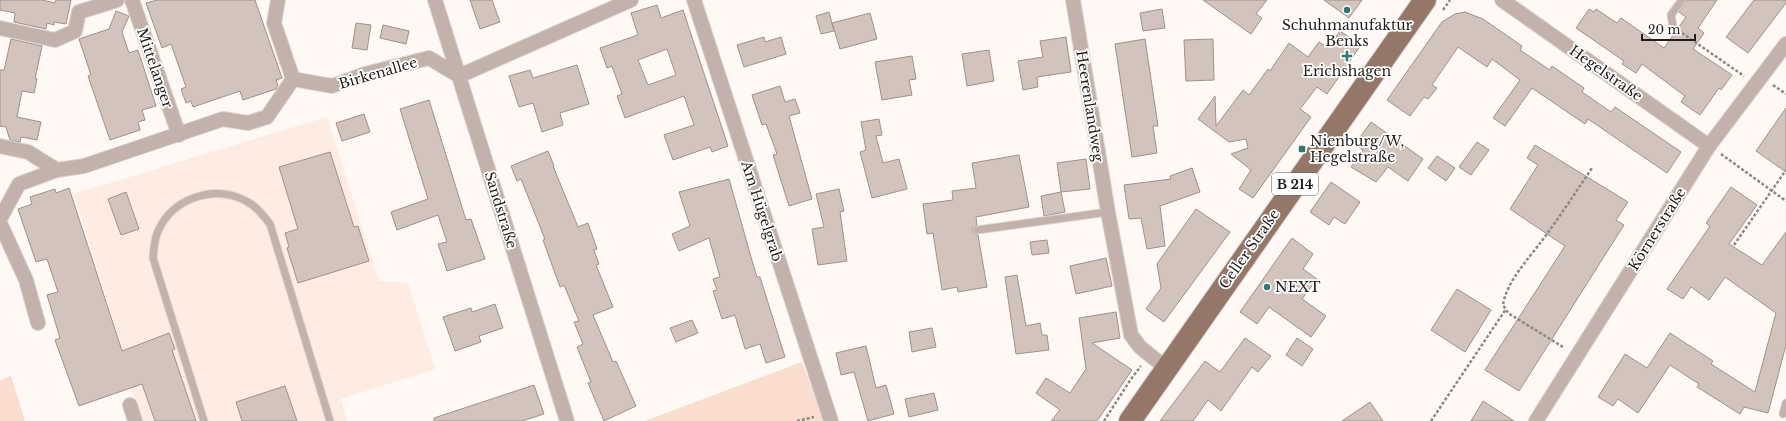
<svg xmlns="http://www.w3.org/2000/svg" width="1786" height="421" font-family="'Libre Baskerville',serif">
<style>
.built{fill:#feebe2}
.green{fill:#faddcf}
.building{fill:#d3c3bd;stroke:#9e908a;fill-rule:evenodd}
.lines{fill:none;stroke-linecap:round;stroke-linejoin:round}
.lane-casing{stroke:#dcd5d2;stroke-width:9}
.street-casing{stroke:#dcd5d2;stroke-width:16}
.primary-casing{stroke:#dcd5d2;stroke-width:24}
.path{stroke:#8e8885;stroke-width:2.5;stroke-dasharray:3 2;stroke-linecap:butt}
.lane{stroke:#c3b2ab;stroke-width:7}
.street{stroke:#c3b2ab;stroke-width:14}
.primary{stroke:#957769;stroke-width:22}
.poi-dot{fill:#2f7873;stroke:#fff;stroke-width:1.5}
.labels{text-anchor:middle;dominant-baseline:central;stroke-width:3.5;stroke-linejoin:round;paint-order:stroke}
.shield{fill:#fff;stroke:#64605f;stroke-width:1}
.shield-label{font-size:13px;font-weight:bold;fill:#221c1a}
.poi-label{font-size:14px;fill:#221c1a;stroke:#fff}
.street-label{font-size:14px;fill:#221c1a;stroke:#fff}
</style>
<rect width="100%" height="100%" fill="#fff8f5"/>
<path class="built" d="M327,117L379,281L408,283L435,369L341,399L347,421H142L116,342L120,341L74,194Z"/>
<path class="green" d="M802,362L824,421H645Z
M11,376L25,421H0V380Z"/>
<path class="building" d="M0,0H42L55,3L56,0H71L66,24L54,22V25L47,23L46,29L14,22L15,13L0,10Z
M157,0H255L282,78L276,80L278,86L276,89L243,100L240,91L193,107L191,101L186,103L181,89L186,87L171,44L162,48L146,3Z
M470,0H492L500,22L480,29Z
M1203,0H1267L1256,14L1262,18L1251,34Z
M1324,0H1362L1349,18Z
M1687,0H1717L1698,28L1704,33L1693,49L1732,75L1721,90L1719,88L1700,115L1681,102L1685,96L1642,64L1636,73L1622,64L1624,61L1576,28L1589,9L1594,12L1596,9L1617,23L1621,18L1664,48L1686,17L1679,12Z
M1754,0H1786V3L1748,53L1726,37Z
M657,5L661,18L683,10L728,146L712,152L710,147L673,160L664,135L694,125L684,96L625,118L617,96L622,94L612,66L607,68L600,48L638,35L631,13ZM667,49L676,75L648,85L638,60Z
M1162,9L1165,28L1143,31L1140,13Z
M116,11L129,16L122,32L129,53L138,50L156,106L142,110L145,120L138,122L140,130L110,140L88,76L91,75L79,39L109,29Z
M829,12L834,31L821,34L816,16Z
M1465,12L1483,19L1522,46L1520,50L1550,70L1552,66L1584,88L1582,92L1611,112L1615,107L1681,152L1667,173L1588,119L1585,124L1532,88L1505,126L1493,118L1520,80L1492,59L1487,67L1458,47L1432,85L1437,88L1428,99L1424,97L1410,116L1387,100L1442,22L1455,14Z
M870,13L877,39L840,49L832,23Z
M356,23L371,25L367,50L352,48Z
M383,25L409,31L406,44L380,38Z
M1340,31L1361,45L1327,94L1317,87L1300,109L1311,117L1253,198L1239,189L1251,170L1231,154L1248,148L1246,139L1229,142L1198,119L1215,96L1216,126L1243,90L1249,95L1268,69L1270,71L1289,43L1308,57L1319,42L1328,48Z
M764,37L765,42L781,37L786,54L744,67L737,45Z
M1066,37L1071,72L1037,77L1038,87L1023,90L1018,61L1043,57L1040,41Z
M11,39L42,46L35,79H37L34,93L22,91L17,117L41,122L37,140L21,137L20,142L10,140L6,127L0,126V70H4Z
M1145,39L1158,126H1153L1157,153L1132,157L1115,44Z
M1213,39L1214,80L1186,81L1184,40Z
M989,50L994,81L967,86L962,54Z
M912,56L916,79L909,80L912,95L882,100L875,62Z
M577,65L589,104L560,113L563,125L542,132L533,103L519,107L509,76L530,70L533,78Z
M780,86L785,102L795,99L800,113L789,116L812,199L789,206L773,155L777,154L766,124L762,125L752,95Z
M429,100L466,220L471,219L485,259L447,271L438,244L447,242L438,215L397,230L391,212L428,199L400,109Z
M1786,108V172L1756,151Z
M364,114L370,132L342,141L336,123Z
M879,119L882,135L876,136L883,163L899,159L907,189L872,198L860,152L866,150L861,122Z
M1371,122L1423,159L1408,181L1388,167L1376,182L1351,167L1363,150L1355,144Z
M1477,142L1489,150L1471,175L1459,167Z
M1535,145L1628,202L1616,220L1624,225L1519,391L1485,370L1565,246L1510,209L1538,165L1527,158Z
M548,151L554,166H553L578,227L588,223L597,249L594,250L599,264L596,265L613,307L593,315L613,362L616,361L636,406L604,421L588,383L591,382L577,347L583,344L574,322L579,321L564,285L560,287L543,240L545,239L521,179L517,181L511,166Z
M330,152L354,227L358,226L369,261L298,283L287,248L289,247L285,233L298,229L279,167Z
M1019,155L1029,207L976,217L977,225L972,228L973,233L978,235L987,287L958,292L957,287L942,290L933,233L927,234L923,204L953,200L952,191L976,188L972,163Z
M1437,156L1455,168L1446,181L1428,168Z
M1086,159L1090,189L1061,192L1057,163Z
M1192,168L1200,192L1160,206L1165,246L1147,249L1141,218L1129,219L1124,185L1171,179L1170,176Z
M729,179L753,264L757,277H760L785,357L766,363L760,344L745,349L735,315L722,319L713,291L717,290L713,279L720,277L709,238L679,251L672,234L690,226L679,192Z
M1331,182L1360,202L1345,224L1334,217L1329,225L1310,212Z
M1731,187L1757,205L1729,244L1762,265L1786,232V345L1768,413L1744,407L1740,414L1697,387L1699,384L1670,365L1638,413L1618,399L1613,406L1598,397L1625,354L1647,368L1670,333L1713,361L1711,364L1755,392L1776,313L1725,277L1709,300L1691,287L1683,299L1667,289L1710,226L1706,223Z
M69,188L122,351L169,333L175,349L172,350L196,421H155L142,384L79,406L55,340L60,338L47,295L58,292L47,259L36,262L18,209L32,204L30,197L55,189L56,193Z
M839,189L844,211L840,212L847,261L818,265L812,229L824,227L816,194Z
M126,192L139,229L121,235L108,199Z
M1061,192L1065,212L1044,216L1041,196Z
M1196,209L1230,232L1164,322L1146,309L1161,288L1157,264Z
M1292,238L1313,254L1303,269L1317,279L1302,299L1326,316L1311,337L1269,307L1257,324L1240,312Z
M1047,240L1049,253L1032,255L1030,242Z
M1106,258L1112,286L1076,294L1070,266Z
M1017,275L1026,326L1040,323L1042,335H1047L1049,350L1016,354L1005,277Z
M1457,289L1491,310L1465,352L1431,330Z
M495,304L503,328L479,336L481,342L455,351L443,317L471,308L472,312Z
M1116,312L1120,338L1092,343L1132,370L1097,421H1051L1060,410L1036,393L1046,378L1070,393L1086,369L1079,318Z
M692,320L698,333L676,342L670,328Z
M932,328L936,347L912,352L909,332Z
M1245,338L1271,356L1258,372L1252,367L1221,411L1208,400L1193,421H1160L1205,361L1220,372Z
M1297,338L1313,349L1302,366L1286,355Z
M866,346L876,388L886,385L894,414L868,421L854,372L841,375L836,353Z
M534,385L544,414L522,421H434V418Z
M285,386L297,421H242L236,402Z
M934,393L938,410L909,417L905,399Z
M1483,401L1514,421H1471Z
M1370,402L1383,421H1342Z"/>
<g class="lines">
<g class="lane-casing">
<path id="lane" d="M1673,26L1671,15L1682,0
M977,230L1108,212
M1783,414L1786,403
M204,421L153,258C154,249 154,240 158,231C173,198 214,184 246,201C256,206 263,215 270,224L330,421"/>
</g>
<g class="street-casing">
<path id="street" d="M132,0L179,135
M278,0L274,23L293,79
M435,0L567,421
M694,0L831,421
M1073,0L1108,212L1131,335L1140,347L1166,368
M1502,0L1709,146
M0,28L55,40L75,31L79,12L117,0
M459,76L631,0
M0,146L28,152L57,170
M0,219L19,184L57,170L84,166L223,119L248,123L267,117L293,79L332,86L365,74L429,58L459,76
M0,223L26,280L38,323
M130,405L135,421
M1536,421L1709,146L1786,44"/>
</g>
<g class="primary-casing">
<path id="primary" d="M1130,421L1425,0"/>
</g>
<path class="path" d="M1443,10L1450,0
M1682,33L1744,76
M1773,85L1786,94
M1721,154L1786,201
M1734,245L1786,170
M1563,347L1508,313L1503,305C1506,283 1528,259 1541,242C1559,218 1575,193 1592,168
M797,421L814,417
M1104,421L1131,379L1141,366
M1431,421L1506,309"/>
<use href="#lane" class="lane"/>
<use href="#street" class="street"/>
<use href="#primary" class="primary"/>
</g>
<g class="poi-dot">
<circle cx="1347" cy="10" r="4"/>
<path d="M1345 50h4v4h4v4h-4v4h-4v-4h-4v-4h4z"/>
<rect x="1298" y="145" width="8" height="8" rx="2"/>
<circle cx="1267" cy="287" r="4"/>
</g>
<g class="labels">
<rect class="shield" x="1272" y="173" width="46" height="22" rx="3"/>
<g class="shield-label">
<text x="1295" y="184">B 214</text>
</g>
<g class="poi-label">
<text x="1347" y="25">Schuhmanufaktur<tspan x="1347" dy="16">Benks</tspan></text>
<text x="1347" y="71">Erichshagen</text>
<text x="1310" y="141" text-anchor="start">Nienburg/W,<tspan x="1310" dy="16">Hegelstraße</tspan></text>
<text x="1275" y="287" text-anchor="start">NEXT</text>
</g>
<g class="street-label">
<text transform="translate(155 68) rotate(71)">Mittelanger</text>
<text transform="translate(378 73) rotate(-16)">Birkenallee</text>
<text transform="translate(1606 73) rotate(35)">Hegelstraße</text>
<text transform="translate(1090 106) rotate(81)">Heerenlandweg</text>
<text transform="translate(501 210) rotate(73)">Sandstraße</text>
<text transform="translate(762 211) rotate(72)">Am Hügelgrab</text>
<text transform="translate(1657 229) rotate(-58)">Körnerstraße</text>
<text transform="translate(1249 249) rotate(-55)">Celler Straße</text>
</g>
</g>
<path d="M1642 34v6h53v-6" fill="none" stroke="#221c1a" stroke-width="2"/>
<text x="1648" y="34" font-size="12" fill="#221c1a" stroke="#ffffff" stroke-width="3" paint-order="stroke">20 m</text>
</svg>
